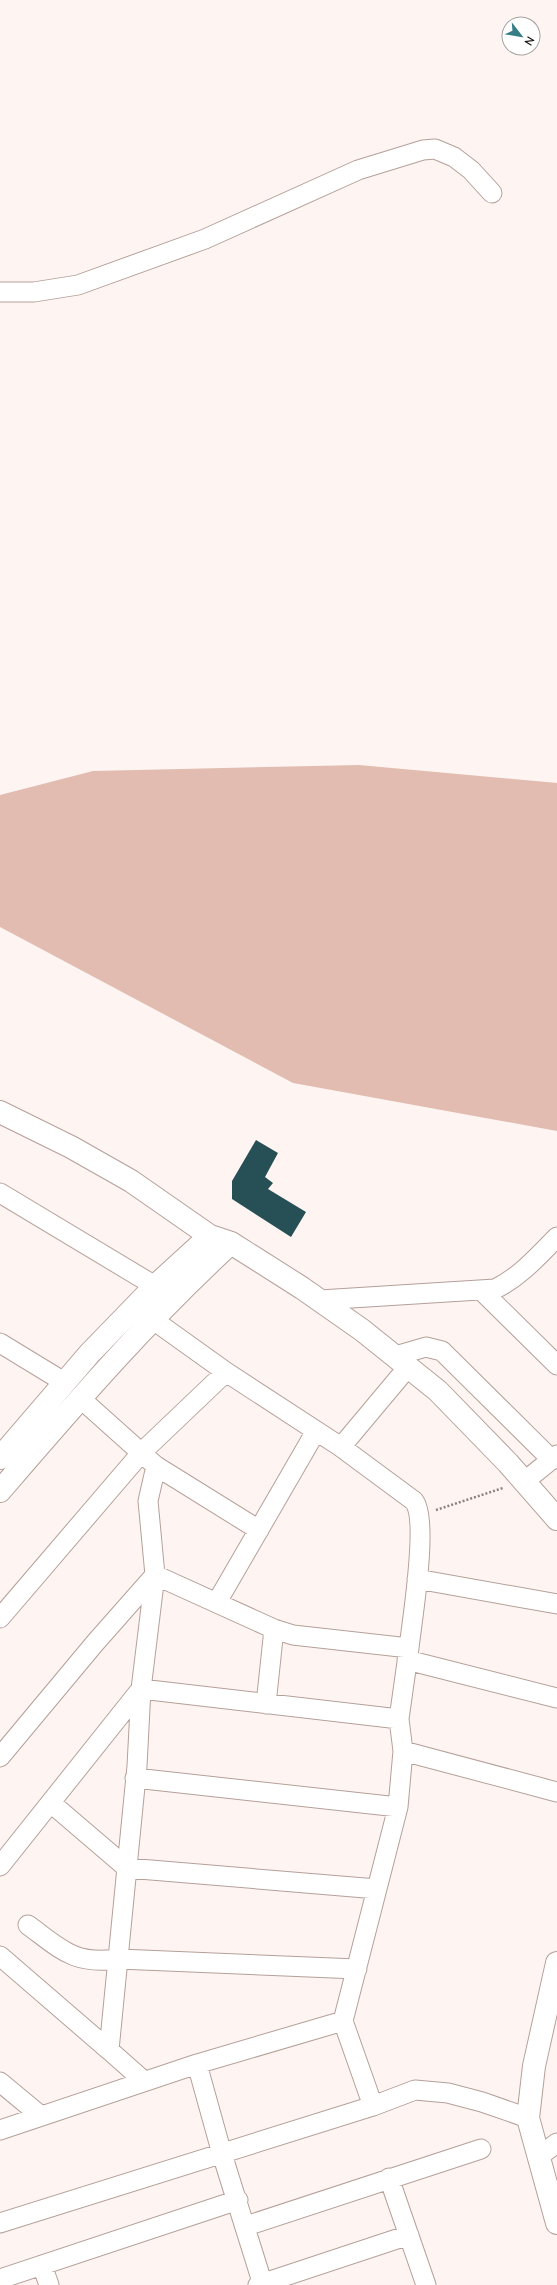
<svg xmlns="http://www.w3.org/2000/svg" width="557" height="2285" font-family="'Nunito Sans',sans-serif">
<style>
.forest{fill:#e2bcb0}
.building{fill:#265055}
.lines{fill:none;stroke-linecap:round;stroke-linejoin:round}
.street-casing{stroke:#b5a099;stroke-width:21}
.secondary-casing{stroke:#b5a099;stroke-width:24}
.path{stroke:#8a827f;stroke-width:2.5;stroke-dasharray:2 2;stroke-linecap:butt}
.street{stroke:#fff;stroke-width:19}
.secondary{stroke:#fff;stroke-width:22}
</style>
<rect width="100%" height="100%" fill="#fef5f2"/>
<path class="forest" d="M359,765L557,783V1131L293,1083L0,927V795L93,771Z"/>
<path class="building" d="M256,1140L278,1153L265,1177L273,1183L268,1189L306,1212L291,1237L232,1199V1181Z"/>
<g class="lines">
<g class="street-casing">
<path id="street" d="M0,292H34L78,285L205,239L358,170L423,150L435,149L454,157L471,170L492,193
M0,1193L155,1286
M482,1291L557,1365
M320,1300L495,1289C520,1277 538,1256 557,1237
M0,1343L64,1382
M395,1356L426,1347L442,1351L552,1460
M80,1398L156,1466L259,1530
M341,1447L408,1367
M525,1481L557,1455
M417,1579L557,1604
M217,1602L316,1431
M0,1618L142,1452L226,1372
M409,1648L399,1719L403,1751L398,1807L343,2021L373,2106L415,2090L448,2093L482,2102L528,2118
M407,1660L557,1698
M266,1704L274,1629
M403,1751L557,1792
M0,1757L95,1643L155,1575L274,1629L293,1635L409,1648C412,1620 429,1520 414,1501L341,1447L226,1372L152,1319
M135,1778L398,1807
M51,1803L127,1868L377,1889
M0,1866L141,1689L399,1719
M28,1925C62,1950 74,1965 119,1959L357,1969
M0,1956L109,2050
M197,2064L222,2154L263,2285
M144,2081L109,2050L137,1766L141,1689L155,1575L148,1501L156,1466
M0,2082L41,2116
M0,2130L197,2064L343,2021
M538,2157L557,2143
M389,2178L426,2285
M0,2223L373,2106
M246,2226L481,2149
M42,2265L49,2285
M0,2279L238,2200
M258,2285L409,2235"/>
</g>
<g class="secondary-casing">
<path id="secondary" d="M0,1112L71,1147L131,1181L210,1236L231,1243L302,1288L362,1330L438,1391L508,1463L557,1519
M0,1458L90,1353L155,1286L210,1236
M0,1491C74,1405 147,1320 231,1243
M557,1963L534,2066L528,2118L557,2223"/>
</g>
<path class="path" d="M436,1510L503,1488"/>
<use href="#street" class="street"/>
<use href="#secondary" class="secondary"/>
</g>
<g transform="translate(521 36) rotate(121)"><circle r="19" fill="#ffffff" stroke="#a5a2a1"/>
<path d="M0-3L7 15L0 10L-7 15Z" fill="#367e85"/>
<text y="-6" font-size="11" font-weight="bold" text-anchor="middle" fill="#1d1613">N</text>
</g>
</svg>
